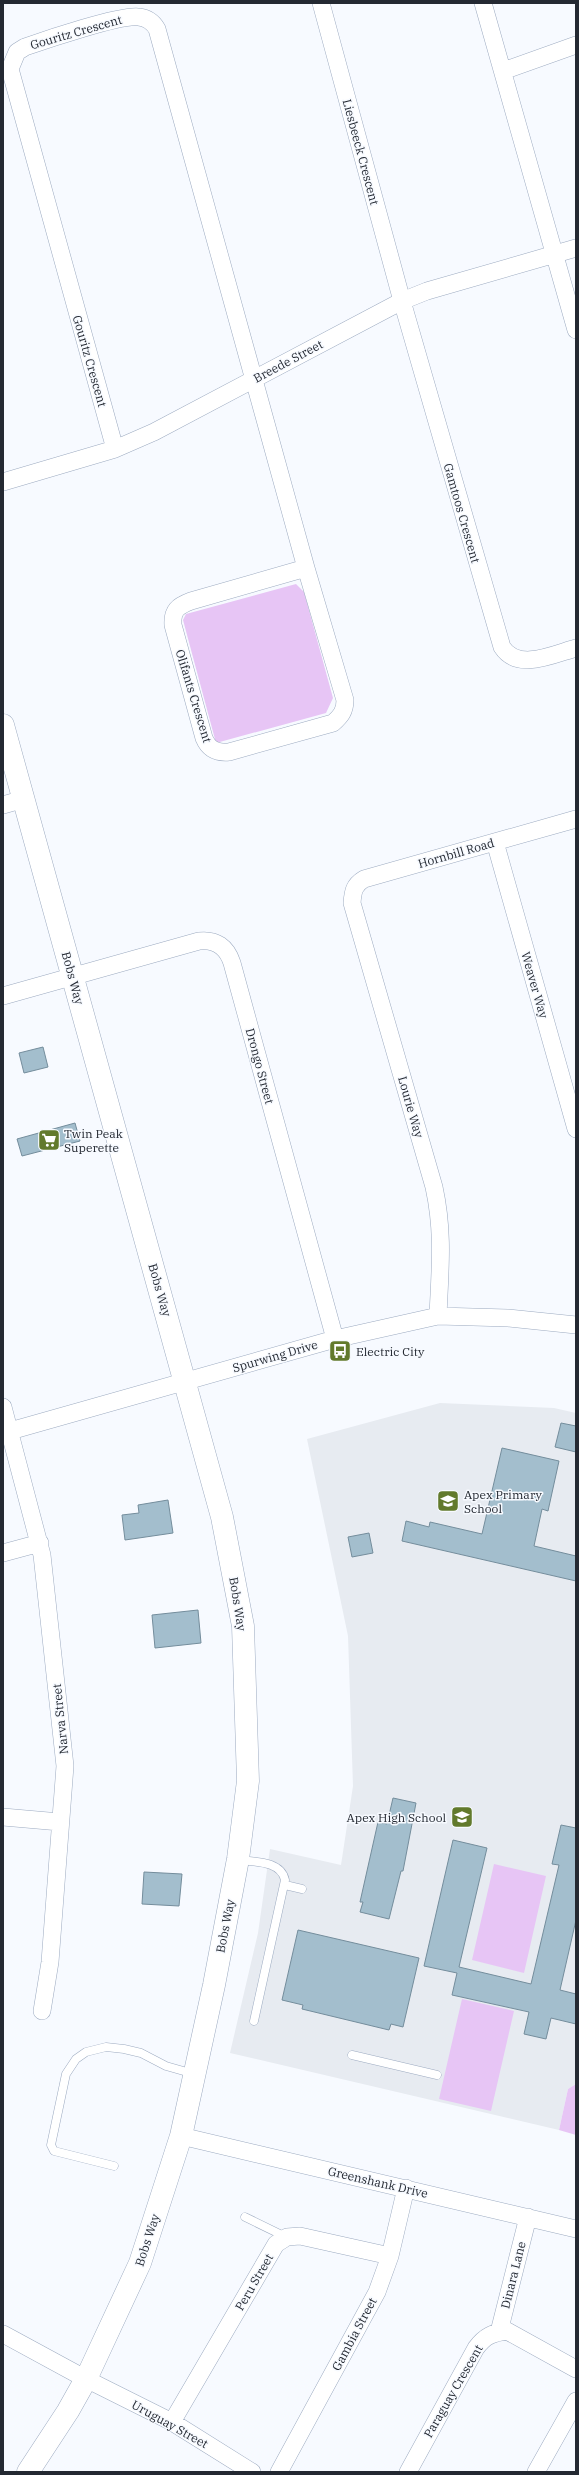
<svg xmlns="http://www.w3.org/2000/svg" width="579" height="2475" font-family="'IBM Plex Serif',serif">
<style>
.built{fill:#e7ebf1}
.green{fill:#e7c5f5}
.building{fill:#a3becd;stroke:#748d9c}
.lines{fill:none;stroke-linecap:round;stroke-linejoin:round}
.lane-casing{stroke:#9dabc1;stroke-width:9}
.street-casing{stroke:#9dabc1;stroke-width:18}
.secondary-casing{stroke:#9dabc1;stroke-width:23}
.lane{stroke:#fff;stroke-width:8}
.street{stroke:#fff;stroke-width:17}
.secondary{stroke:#fff;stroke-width:22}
.labels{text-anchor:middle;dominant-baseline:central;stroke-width:3;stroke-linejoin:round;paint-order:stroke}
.street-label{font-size:12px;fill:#242932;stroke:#f7faff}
.poi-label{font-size:12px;fill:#242932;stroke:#f7faff;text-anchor:start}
</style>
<rect width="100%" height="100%" fill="#f7faff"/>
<path class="built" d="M440,1403L554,1408L576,1413V2084L568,2089L559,2130L230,2053L258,1933L270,1849L341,1865L353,1786L348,1636L307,1439Z"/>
<path class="green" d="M296,584L304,592L333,698L326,713L216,743L183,620L186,614Z
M494,1864L546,1876L524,1973L472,1960Z
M462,1999L514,2011L491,2111L439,2099Z
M576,2084V2135L559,2130L568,2089Z"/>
<path class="building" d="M43,1047L48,1067L24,1073L19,1053Z
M75,1123L80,1141L22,1156L17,1139Z
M561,1423L576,1426V1452L555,1447Z
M502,1448L559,1461L548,1511L542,1509L534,1546L576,1556V1581L402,1541L406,1521L429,1527L430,1522L482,1534Z
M168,1500L173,1533L125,1540L122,1515L139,1513L138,1505Z
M369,1533L373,1553L352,1557L348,1537Z
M198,1610L201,1643L155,1648L152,1615Z
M393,1798L416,1803L403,1871H401L389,1919L360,1912L363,1902H360L378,1822L387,1824Z
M561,1825L576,1828V1920L560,1990L576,1994V2024L551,2018L546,2039L524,2034L529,2012L452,1995L457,1973L424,1966L453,1840L487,1848L459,1967L531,1984L559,1865L552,1864Z
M144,1872L182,1874L179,1906L142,1904Z
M298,1930L419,1958L403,2027L391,2024L389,2030L302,2009L303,2005L282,2000Z"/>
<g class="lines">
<g class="lane-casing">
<path id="lane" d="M239,1860C255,1862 281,1861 285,1880L254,2021
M285,1885L302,1889
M352,2055L437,2075
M114,2166L54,2151L51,2145L66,2074L76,2059L86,2052L106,2047L124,2049L141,2053L166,2066L194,2074
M245,2217L286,2237"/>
</g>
<g class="street-casing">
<path id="street" d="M321,3L402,301L502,647C518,672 554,654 576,648
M483,3L576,330
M503,71L576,45
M115,449L10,69L17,52L25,47C45,40 122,14 139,17C147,18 153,22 157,29L306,568L345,700C345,711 341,716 333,723L229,752C217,753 209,750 204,738L173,625C172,610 178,606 191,601L306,568
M3,482L115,449L154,432L402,301L427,291L576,248
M3,805L24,799
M495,842L576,1129
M3,996L199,941C216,939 227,947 232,963L335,1339
M438,1316C440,1269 444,1233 434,1187L352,903C353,891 354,885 364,879L576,819
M3,1407L42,1555L65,1766L50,1962L42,2011
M3,1433L335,1339L438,1316L508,1318L576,1325
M3,1553L40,1543
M3,1817L60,1822
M181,2136L576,2229
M499,2332L528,2217
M3,2334L86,2379L172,2422L252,2472
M172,2422L276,2244L287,2237L300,2236L390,2256
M279,2472L377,2292L390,2256L406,2188
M408,2472L476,2348C485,2336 492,2333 507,2331L576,2369
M536,2472L576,2401"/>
</g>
<g class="secondary-casing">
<path id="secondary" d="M3,725L222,1517L243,1626L248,1781L238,1859L214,1985L181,2136L140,2263L86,2379L68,2411L28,2472"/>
</g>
<use href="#lane" class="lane"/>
<use href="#street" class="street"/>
<use href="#secondary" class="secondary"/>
</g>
<defs>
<g id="supermarket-square" transform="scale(1.15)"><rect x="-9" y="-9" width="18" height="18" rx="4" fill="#627a2c" stroke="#f7faff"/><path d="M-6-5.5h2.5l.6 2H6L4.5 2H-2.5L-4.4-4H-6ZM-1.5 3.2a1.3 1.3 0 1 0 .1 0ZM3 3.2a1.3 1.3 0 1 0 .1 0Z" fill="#fff"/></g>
<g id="bus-square" transform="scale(1.15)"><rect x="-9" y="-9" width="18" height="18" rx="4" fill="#627a2c" stroke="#f7faff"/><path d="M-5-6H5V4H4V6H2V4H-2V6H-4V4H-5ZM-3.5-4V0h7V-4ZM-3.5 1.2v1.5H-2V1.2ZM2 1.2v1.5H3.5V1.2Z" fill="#fff"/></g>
<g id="school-square" transform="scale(1.15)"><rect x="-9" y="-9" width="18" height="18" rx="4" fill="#627a2c" stroke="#f7faff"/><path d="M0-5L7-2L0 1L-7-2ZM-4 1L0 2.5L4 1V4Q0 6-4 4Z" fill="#fff"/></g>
</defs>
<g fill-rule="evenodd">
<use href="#supermarket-square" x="49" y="1140"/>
<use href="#bus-square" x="340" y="1351"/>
<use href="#school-square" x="448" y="1501"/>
<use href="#school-square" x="462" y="1817"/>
</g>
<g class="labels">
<g class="street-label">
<text transform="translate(76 32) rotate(-16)">Gouritz Crescent</text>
<text transform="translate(361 152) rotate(75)">Liesbeeck Crescent</text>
<text transform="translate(90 361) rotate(74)">Gouritz Crescent</text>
<text transform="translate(288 361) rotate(-28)">Breede Street</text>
<text transform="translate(462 513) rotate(74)">Gamtoos Crescent</text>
<text transform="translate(194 696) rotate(73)">Olifants Crescent</text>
<text transform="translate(456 853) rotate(-16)">Hornbill Road</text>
<text transform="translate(73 978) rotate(75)">Bobs Way</text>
<text transform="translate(535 985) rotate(74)">Weaver Way</text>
<text transform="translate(260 1066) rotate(75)">Drongo Street</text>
<text transform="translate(411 1107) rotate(74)">Lourie Way</text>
<text transform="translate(160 1290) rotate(74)">Bobs Way</text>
<text transform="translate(275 1356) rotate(-16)">Spurwing Drive</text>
<text transform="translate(238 1604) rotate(81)">Bobs Way</text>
<text transform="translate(60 1719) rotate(-96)">Narva Street</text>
<text transform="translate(225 1926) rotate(-79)">Bobs Way</text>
<text transform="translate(378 2182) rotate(13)">Greenshank Drive</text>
<text transform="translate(147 2240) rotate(-72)">Bobs Way</text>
<text transform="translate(513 2275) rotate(-76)">Dinara Lane</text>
<text transform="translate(254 2282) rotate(-60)">Peru Street</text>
<text transform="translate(354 2334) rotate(-62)">Gambia Street</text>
<text transform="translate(453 2391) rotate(-60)">Paraguay Crescent</text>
<text transform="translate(170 2424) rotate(29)">Uruguay Street</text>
</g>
<g class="poi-label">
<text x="64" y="1133">Twin Peak<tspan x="64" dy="14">Superette</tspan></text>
<text x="356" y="1351">Electric City</text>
<text x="464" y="1494">Apex Primary<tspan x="464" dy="14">School</tspan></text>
<text x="446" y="1817" text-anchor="end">Apex High School</text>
</g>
</g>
<rect width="579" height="2475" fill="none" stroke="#242932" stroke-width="8"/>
</svg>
